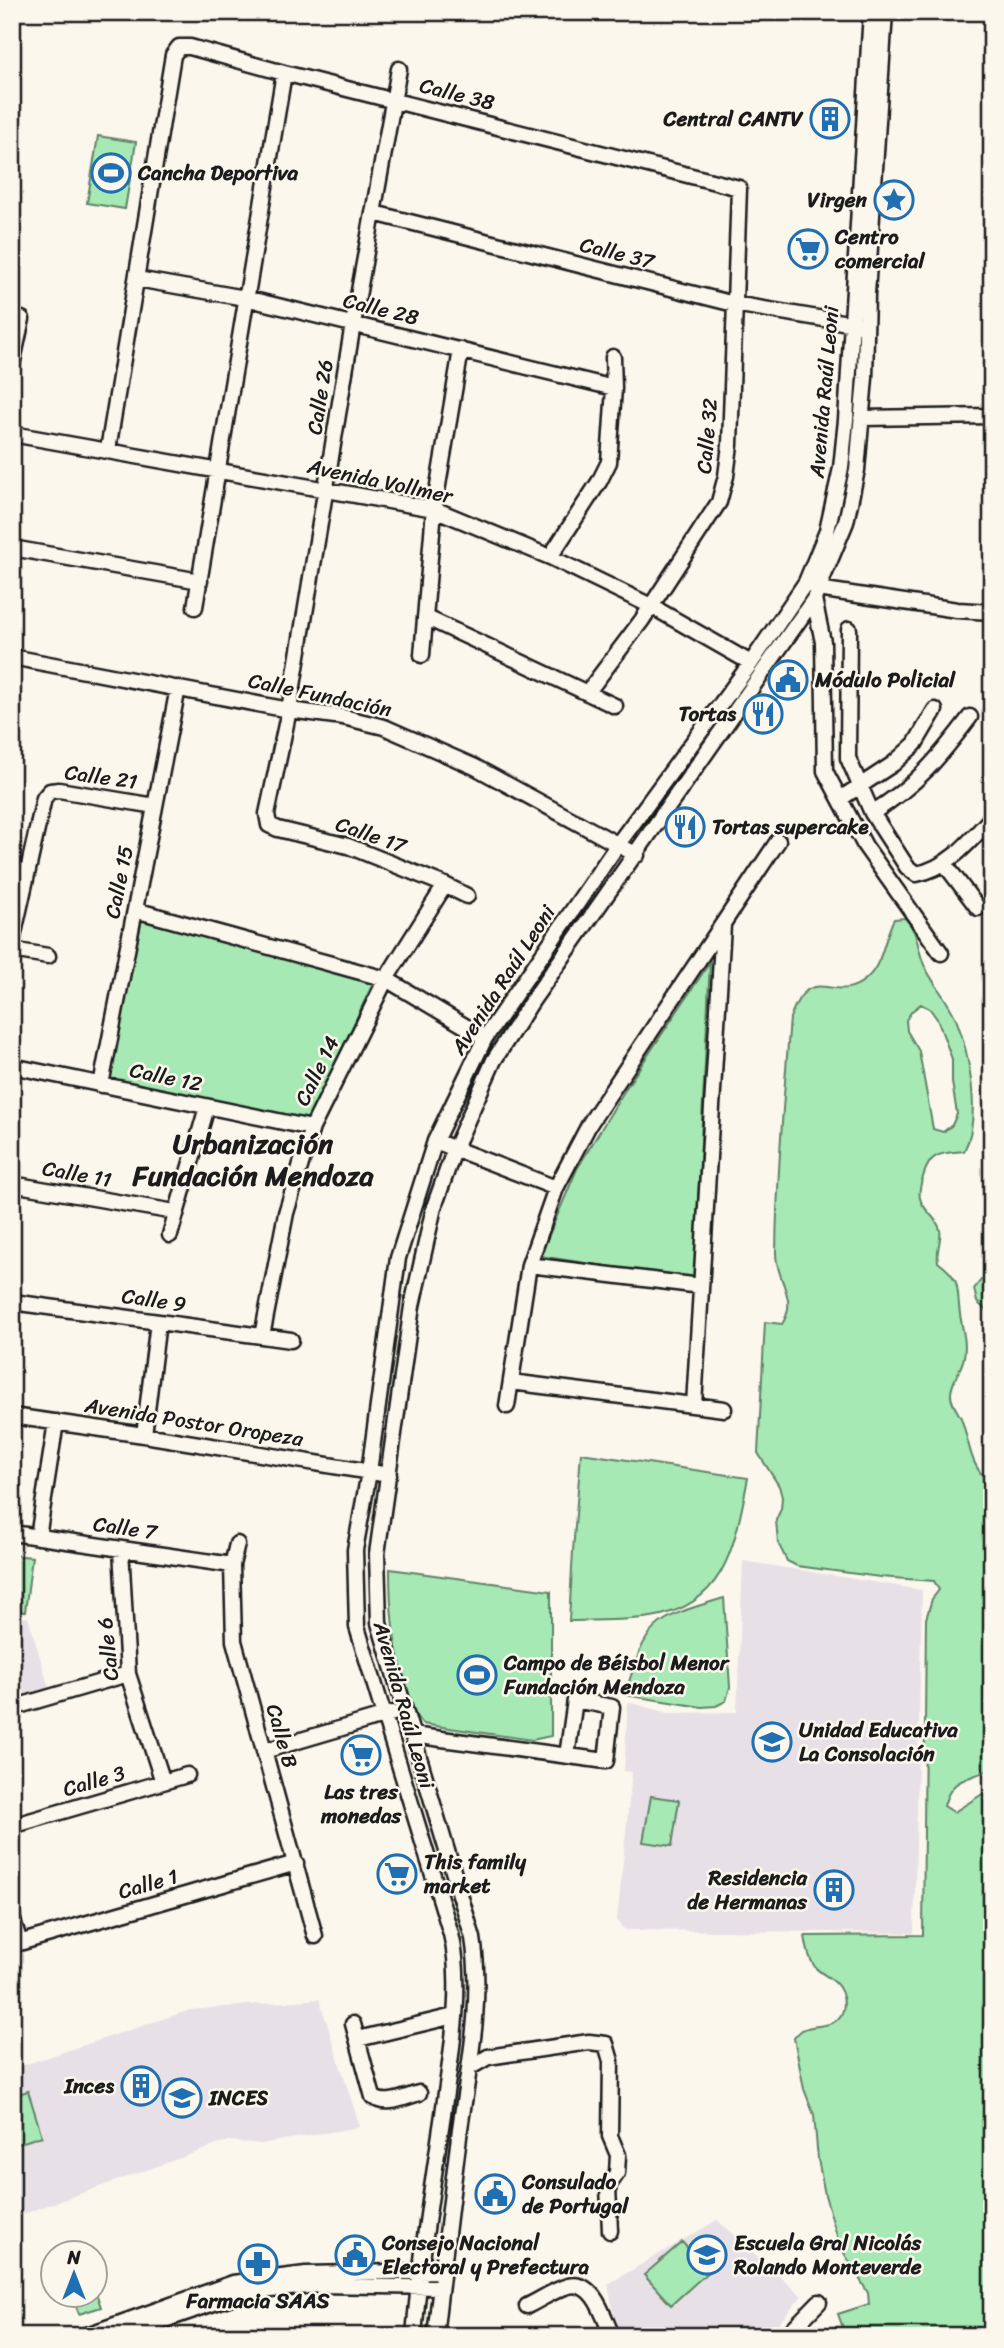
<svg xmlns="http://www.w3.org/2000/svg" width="1004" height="2348" font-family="Sriracha,sans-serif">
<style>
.built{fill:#e8e0e7}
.green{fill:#a6e9b4;stroke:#618268;stroke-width:2;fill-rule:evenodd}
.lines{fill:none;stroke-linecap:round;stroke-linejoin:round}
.minor-casing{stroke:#1c1c1c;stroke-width:19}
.minor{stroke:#fbf7ec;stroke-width:14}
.labels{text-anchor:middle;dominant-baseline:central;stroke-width:5;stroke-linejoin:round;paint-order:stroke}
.street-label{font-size:21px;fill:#1c1c1c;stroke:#fbf7ec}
.poi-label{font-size:21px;font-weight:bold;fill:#1c1c1c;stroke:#fbf7ec;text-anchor:start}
.district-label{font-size:28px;font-weight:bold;fill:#1c1c1c;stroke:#fbf7ec}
</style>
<rect width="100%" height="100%" fill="#fbf7ec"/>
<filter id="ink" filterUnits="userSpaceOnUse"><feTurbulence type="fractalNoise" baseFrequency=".0143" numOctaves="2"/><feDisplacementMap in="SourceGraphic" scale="14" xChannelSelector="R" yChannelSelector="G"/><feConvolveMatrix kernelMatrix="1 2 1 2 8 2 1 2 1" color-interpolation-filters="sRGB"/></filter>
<g filter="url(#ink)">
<path class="built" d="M743,1561L922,1590L914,1933L625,1930L617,1921L632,1772L624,1771L628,1702L669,1713L737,1712Z
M28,1617L49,1688L25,1695L23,1690L12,1693V1619Z
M319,1999L360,2127L261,2144L228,2141L12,2218V2069L190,2010Z
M717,2220L802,2296L768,2336H618L608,2284Z"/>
<path class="green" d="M98,136L136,142L125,209L87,203Z
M142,918L373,983L308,1122L109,1081Z
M905,918C919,932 917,950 925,967C934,985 948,1000 956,1019C969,1052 982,1118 964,1151C941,1153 930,1152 923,1177C921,1184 918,1191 920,1198C922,1210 938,1218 940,1230C942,1241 936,1247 938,1262C963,1281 956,1288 960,1314C962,1329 967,1341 964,1357C962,1369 952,1380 951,1393C950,1402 957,1410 961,1418C971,1445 968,1465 992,1485V1768C969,1781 952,1775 944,1806L954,1812L992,1788V2336H846L838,2314L869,2304L868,2293L840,2246L825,2195L818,2159L814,2115L804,2089L794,2038C797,2035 799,2032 802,2030C813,2024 829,2028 838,2019C849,2007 843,1988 832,1980C826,1975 820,1973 815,1967C808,1957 807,1947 805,1936L923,1935L926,1619L932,1599L939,1590L934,1581L880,1577L797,1566L787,1561L778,1543L776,1520L781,1509L782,1497L779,1486L758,1453L765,1322L782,1324C799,1298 776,1281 776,1253C777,1174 784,1096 790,1018C811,958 834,1008 867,978C883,964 884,937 894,919ZM921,1004L930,1009L937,1019L952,1059V1082L957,1114L952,1125L943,1132L933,1129L919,1051L907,1031L906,1020L912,1011Z
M710,962L694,1280L540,1256L577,1169L626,1088Z
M981,1280H992V1316L977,1302L974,1289Z
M581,1453L748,1478C735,1542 728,1605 651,1617C625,1621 596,1620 569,1621L573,1551Z
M12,1555L32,1557L25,1612L12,1610Z
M390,1569L551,1591V1736L532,1740L422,1724C411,1711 407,1696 403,1679C393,1640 390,1609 390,1569Z
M724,1598L730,1687L726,1701L716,1706L702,1707L625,1695C647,1622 650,1620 724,1598Z
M651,1796L679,1800L672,1846L643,1842Z
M28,2091L42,2136L14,2145L12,2096Z
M682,2242L709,2271L671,2305L644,2275Z
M95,2290L101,2307L79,2314L72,2296H94Z"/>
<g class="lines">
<g class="minor-casing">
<path id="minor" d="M399,69L353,324L289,710L267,814L269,825L278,829L348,846L445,885L467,896
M374,213L734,304L860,325
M137,279L245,298L614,388
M12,365L22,319
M861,418L992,416
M12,434L434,509L550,557L651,606L751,663
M108,450L173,55L179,47H190L284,73L739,188L730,445L726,476L719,502L642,620L587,693
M12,548L200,581
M550,557L599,482L609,462L614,388L613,357
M810,585L818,589L957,610L992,612
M814,599L823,642L825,771L865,846L941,953
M195,607L284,73
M425,617L615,706
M849,629L848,758L872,813L907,867L916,874C948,869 971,840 992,817
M422,655L434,509L461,350
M12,657L289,710L343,717L384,727L475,767L637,855
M840,799L893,764L915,744L935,710
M872,813C918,784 938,759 970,717
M944,863L978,908
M135,910L386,979L485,1038
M12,942L44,798L50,791L59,790L155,806
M12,950L48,956
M12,1066L312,1128
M101,1085L178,688
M435,1141L556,1188
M12,1184L175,1212
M170,1235L207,1107
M529,1265L701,1286
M12,1302L291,1340
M262,1336L286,1213L312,1128L386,979L445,885
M511,1382L724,1409
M694,1405L723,925
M507,1406L529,1265L556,1188L590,1123L778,841
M12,1416L144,1435L389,1475
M144,1435L158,1322
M12,1533L232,1565
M38,1537L56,1422
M237,1544L232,1565L234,1641L315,1936
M121,1549L128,1674L163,1782
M12,1708L128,1674
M412,1735L606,1761L612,1707L575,1700L567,1756
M264,1751L393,1713
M12,1826L187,1775
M12,1917L20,1943
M12,1945L296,1863
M353,2024L373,2097C386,2107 405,2097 419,2093
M358,2039L454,2016
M469,2068L488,2057L589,2042L606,2044L611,2061L610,2136L618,2155L617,2173L608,2186L610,2231
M527,2306C540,2300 554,2290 568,2286C594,2279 604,2318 612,2336
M84,2336L233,2283L306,2274L442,2271
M119,2336L243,2293L317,2285L440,2287
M414,2336C420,2262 432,2188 443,2114C450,2061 464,1986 451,1934L357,1627L355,1550L369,1472L398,1258L435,1141L485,1038L618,844L751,663L806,582L827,531L841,468L846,420L871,12
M435,2336C443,2267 451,2198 460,2129C469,2065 483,2002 473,1938L379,1623L377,1554L412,1306L434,1207L455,1148L494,1060L532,1001L814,599L846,522L857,470L865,378L867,294L885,12
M786,2336L819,2302"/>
</g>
<use href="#minor" class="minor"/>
</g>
</g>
<defs>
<g id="building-ring" transform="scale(2.0125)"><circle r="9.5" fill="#fbf7ec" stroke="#1f6fb2" stroke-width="1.5"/><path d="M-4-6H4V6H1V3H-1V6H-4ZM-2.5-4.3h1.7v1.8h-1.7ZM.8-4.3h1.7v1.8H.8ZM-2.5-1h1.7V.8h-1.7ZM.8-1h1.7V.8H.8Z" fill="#1f6fb2"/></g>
<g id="stadium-ring" transform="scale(2.0125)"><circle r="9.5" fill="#fbf7ec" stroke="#1f6fb2" stroke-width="1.5"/><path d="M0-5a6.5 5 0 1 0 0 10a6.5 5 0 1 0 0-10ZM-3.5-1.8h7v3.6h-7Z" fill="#1f6fb2"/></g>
<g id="sight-ring" transform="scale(2.0125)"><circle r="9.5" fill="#fbf7ec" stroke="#1f6fb2" stroke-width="1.5"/><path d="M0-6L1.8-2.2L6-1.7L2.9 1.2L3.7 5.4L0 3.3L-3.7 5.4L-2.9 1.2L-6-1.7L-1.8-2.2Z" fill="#1f6fb2"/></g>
<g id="supermarket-ring" transform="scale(2.0125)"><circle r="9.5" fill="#fbf7ec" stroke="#1f6fb2" stroke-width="1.5"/><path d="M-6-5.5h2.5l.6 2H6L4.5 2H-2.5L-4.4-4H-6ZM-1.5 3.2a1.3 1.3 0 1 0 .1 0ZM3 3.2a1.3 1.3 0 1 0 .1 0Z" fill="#1f6fb2"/></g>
<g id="civic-ring" transform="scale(2.0125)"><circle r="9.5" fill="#fbf7ec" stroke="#1f6fb2" stroke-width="1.5"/><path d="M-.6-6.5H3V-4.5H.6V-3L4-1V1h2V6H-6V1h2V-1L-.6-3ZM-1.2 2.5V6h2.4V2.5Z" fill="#1f6fb2"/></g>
<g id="restaurant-ring" transform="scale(2.0125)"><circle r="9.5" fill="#fbf7ec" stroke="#1f6fb2" stroke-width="1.5"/><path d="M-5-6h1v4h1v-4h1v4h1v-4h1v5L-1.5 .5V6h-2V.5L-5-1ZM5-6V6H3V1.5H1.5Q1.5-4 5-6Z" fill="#1f6fb2"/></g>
<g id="school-ring" transform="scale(2.0125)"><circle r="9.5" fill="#fbf7ec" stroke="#1f6fb2" stroke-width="1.5"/><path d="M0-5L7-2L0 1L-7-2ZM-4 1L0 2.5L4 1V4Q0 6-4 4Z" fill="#1f6fb2"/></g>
<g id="university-ring" transform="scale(2.0125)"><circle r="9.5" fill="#fbf7ec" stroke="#1f6fb2" stroke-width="1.5"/><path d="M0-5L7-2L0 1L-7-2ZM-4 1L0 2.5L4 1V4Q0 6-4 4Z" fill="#1f6fb2"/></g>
<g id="pharmacy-ring" transform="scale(2.0125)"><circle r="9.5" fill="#fbf7ec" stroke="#1f6fb2" stroke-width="1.5"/><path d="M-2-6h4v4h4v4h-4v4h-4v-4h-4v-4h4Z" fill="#1f6fb2"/></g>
</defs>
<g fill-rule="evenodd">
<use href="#building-ring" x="830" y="119"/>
<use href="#stadium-ring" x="111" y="173"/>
<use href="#sight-ring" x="894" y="200"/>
<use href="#supermarket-ring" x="808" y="249"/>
<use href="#civic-ring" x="788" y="680"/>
<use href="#restaurant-ring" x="763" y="714"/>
<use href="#restaurant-ring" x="685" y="827"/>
<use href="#stadium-ring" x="477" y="1675"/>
<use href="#school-ring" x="772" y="1742"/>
<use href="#supermarket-ring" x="361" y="1755"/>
<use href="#supermarket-ring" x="397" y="1874"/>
<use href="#building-ring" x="834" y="1890"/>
<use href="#building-ring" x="141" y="2086"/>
<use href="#university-ring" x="182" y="2098"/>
<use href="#civic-ring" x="495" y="2194"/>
<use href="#civic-ring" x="355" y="2255"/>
<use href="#school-ring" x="707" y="2255"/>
<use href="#pharmacy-ring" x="258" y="2264"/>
</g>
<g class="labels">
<g class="street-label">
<text transform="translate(457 94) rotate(14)">Calle 38</text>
<text transform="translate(617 253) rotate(14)">Calle 37</text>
<text transform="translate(381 309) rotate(14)">Calle 28</text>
<text transform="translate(824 392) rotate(-85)">Avenida Raúl Leoni</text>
<text transform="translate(320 397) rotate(-81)">Calle 26</text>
<text transform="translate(707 436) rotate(-85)">Calle 32</text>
<text transform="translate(380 481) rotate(12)">Avenida Vollmer</text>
<text transform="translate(320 695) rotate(12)">Calle Fundación</text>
<text transform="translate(101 777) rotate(8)">Calle 21</text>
<text transform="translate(371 835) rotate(19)">Calle 17</text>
<text transform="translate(119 882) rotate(-79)">Calle 15</text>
<text transform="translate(503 980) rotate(-57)">Avenida Raúl Leoni</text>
<text transform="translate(317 1071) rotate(-64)">Calle 14</text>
<text transform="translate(166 1077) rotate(12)">Calle 12</text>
<text transform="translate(77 1174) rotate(10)">Calle 11</text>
<text transform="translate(154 1300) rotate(8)">Calle 9</text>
<text transform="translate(194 1422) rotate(9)">Avenida Postor Oropeza</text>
<text transform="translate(125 1528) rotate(8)">Calle 7</text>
<text transform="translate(108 1649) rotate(-96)">Calle 6</text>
<text transform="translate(404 1705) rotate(74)">Avenida Raúl Leoni</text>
<text transform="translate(282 1736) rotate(74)">Calle B</text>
<text transform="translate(94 1781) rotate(-16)">Calle 3</text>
<text transform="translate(148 1884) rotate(-16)">Calle 1</text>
</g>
<g class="poi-label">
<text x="803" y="119" text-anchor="end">Central CANTV</text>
<text x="138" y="173">Cancha Deportiva</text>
<text x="867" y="200" text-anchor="end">Virgen</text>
<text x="835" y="237">Centro<tspan x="835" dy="24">comercial</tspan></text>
<text x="815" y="680">Módulo Policial</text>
<text x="736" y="714" text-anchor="end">Tortas</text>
<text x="712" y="827">Tortas supercake</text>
<text x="504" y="1663">Campo de Béisbol Menor<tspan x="504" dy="24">Fundación Mendoza</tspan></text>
<text x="799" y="1730">Unidad Educativa<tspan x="799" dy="24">La Consolación</tspan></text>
<text x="361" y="1792" text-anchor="middle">Las tres<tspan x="361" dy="24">monedas</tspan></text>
<text x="424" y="1862">This family<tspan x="424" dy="24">market</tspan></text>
<text x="807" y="1878" text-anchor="end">Residencia<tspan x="807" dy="24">de Hermanas</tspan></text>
<text x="114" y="2086" text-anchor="end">Inces</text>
<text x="209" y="2098">INCES</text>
<text x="522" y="2182">Consulado<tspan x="522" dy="24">de Portugal</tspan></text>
<text x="382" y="2243">Consejo Nacional<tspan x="382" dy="24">Electoral y Prefectura</tspan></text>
<text x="734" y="2243">Escuela Gral Nicolás<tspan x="734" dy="24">Rolando Monteverde</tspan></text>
<text x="258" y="2301" text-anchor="middle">Farmacia SAAS</text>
</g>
<g class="district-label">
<text x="253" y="1143">Urbanización<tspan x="253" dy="32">Fundación Mendoza</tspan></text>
</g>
</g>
<rect width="1004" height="2348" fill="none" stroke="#fbf7ec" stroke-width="42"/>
<rect x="21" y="21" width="962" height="2306" fill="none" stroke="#1c1c1c" stroke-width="2.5" filter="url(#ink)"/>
<g transform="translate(74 2274)"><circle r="33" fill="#fbf7ec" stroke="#a29f99" stroke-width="2"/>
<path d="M0-5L12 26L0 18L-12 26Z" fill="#1f6fb2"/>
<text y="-10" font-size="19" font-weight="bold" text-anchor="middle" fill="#1c1c1c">N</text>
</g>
</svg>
